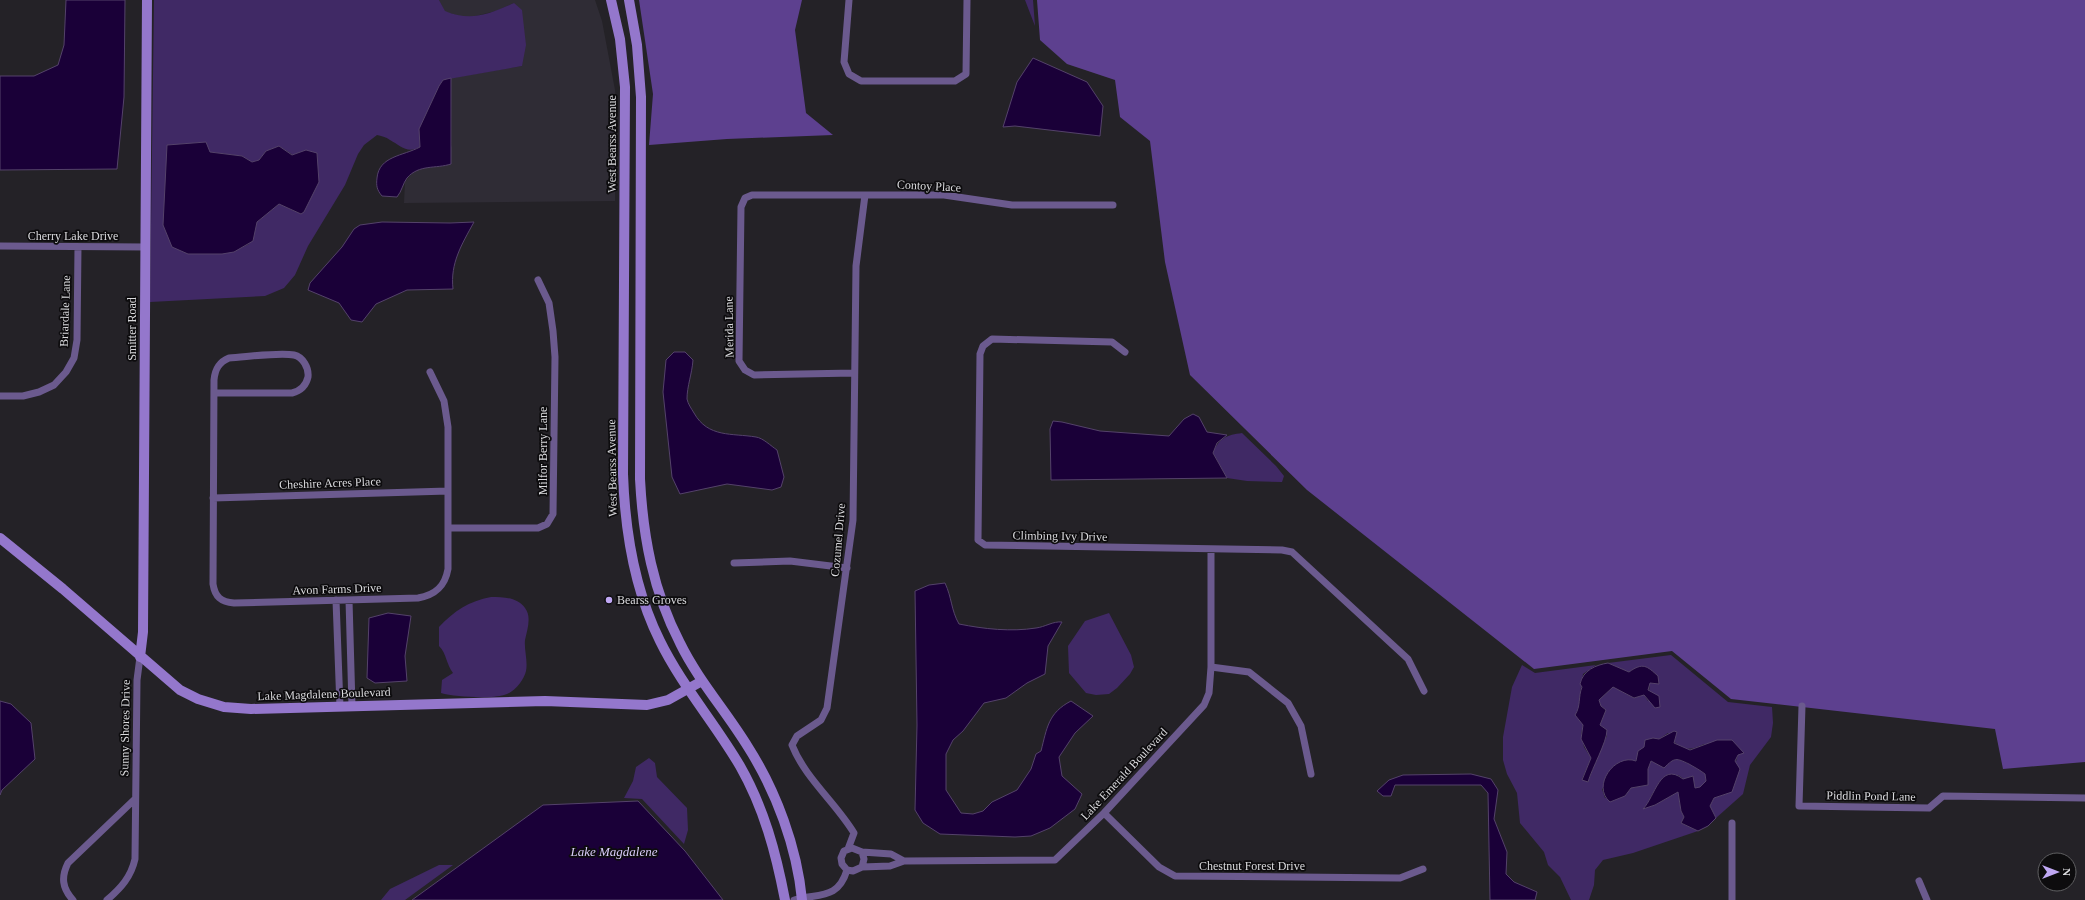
<svg xmlns="http://www.w3.org/2000/svg" width="2085" height="900" font-family="Georgia,serif">
<style>
.built{fill:#2f2c35}
.green{fill:#402965;fill-rule:evenodd}
.forest{fill:#5d408f}
.water{fill:#1a0038;stroke:#54426a}
.lines{fill:none;stroke-linecap:round;stroke-linejoin:round}
.street{stroke:#6b5a8e;stroke-width:7}
.secondary{stroke:#9477cc;stroke-width:10}
.poi-dot{fill:#c0a8f4;stroke:#0d0c0e;stroke-width:1.5}
.labels{text-anchor:middle;dominant-baseline:central;stroke-width:3.5;stroke-linejoin:round;paint-order:stroke}
.street-label{font-size:12px;fill:#dbdbde;stroke:#0d0c0e}
.poi-label{font-size:12px;fill:#dbdbde;stroke:#0d0c0e;text-anchor:start}
.water-label{font-size:13px;font-style:italic;fill:#d8cbf8;stroke:#0d0c0e}
</style>
<rect width="100%" height="100%" fill="#242227"/>
<path class="built" d="M439,0H595L602,21L615,90V201L404,203L405,182L414,171L428,167L444,166L452,145L451,78L522,66L514,3L496,11L467,18L445,12Z"/>
<path class="green" d="M154,0H439L445,11C471,22 489,14 514,3L522,10L526,45L522,66L443,80L430,106L419,135L420,147C407,154 401,146 390,140C386,137 381,136 377,135L364,145L358,154L345,185L308,246L295,275L284,288L265,296L150,302ZM279,146L293,155L306,150L301,214L279,204L257,222L249,244C224,257 215,252 188,254L210,152L242,156L252,162L259,160L266,151Z
M1025,0H1033L1035,26Z
M1242,433L1276,466L1284,476L1282,482L1247,481L1227,478L1213,453C1219,438 1227,435 1242,433Z
M491,597C503,597 517,597 525,608C532,617 527,630 525,640C524,650 528,661 526,671C524,680 514,693 504,695C491,699 455,697 441,693L442,680L453,673C446,664 447,654 439,646V627C454,611 469,601 491,597Z
M1109,613L1131,655L1134,667L1130,674L1117,688L1109,694L1096,695L1086,693L1069,673L1068,646L1085,621Z
M1671,655L1728,702L1772,707L1773,723L1771,737L1750,765L1743,794L1716,818L1710,806L1714,798L1726,794L1738,755L1704,744C1686,753 1678,749 1668,733L1659,739L1653,738L1644,747L1635,761L1602,789L1605,798L1625,796L1631,788L1648,785V769L1651,761L1664,767C1675,757 1676,758 1689,764C1695,767 1700,770 1705,774L1706,781L1700,788H1695L1693,776L1684,779L1678,775L1652,794L1648,804L1644,808L1655,805L1678,792L1681,811L1684,817L1681,823L1698,831L1633,853L1603,860L1595,870L1594,885L1589,900H1571L1560,877L1548,865L1544,852L1520,823L1517,793L1507,774L1503,760V737L1512,687L1522,665L1535,673L1596,665L1583,674L1580,694L1583,725L1581,734L1584,747L1591,758L1582,779L1588,782C1594,767 1599,750 1607,736L1600,725L1606,710L1601,706L1599,700L1613,687L1634,698L1644,695L1648,701L1650,683L1658,676C1648,667 1642,663 1629,672L1608,663Z
M649,758L655,763L657,777L687,808L688,830L684,844L642,799L624,798L633,781L636,767Z
M439,865H453L405,900H381L390,889Z"/>
<path class="forest" d="M639,0H802L795,30L806,113L833,135L727,139L649,145L653,94Z
M1037,0H2085V762L2003,769L1995,729L1731,699L1672,651L1534,669L1307,490L1190,375L1165,262L1150,141L1120,117L1115,80L1067,64L1040,40Z"/>
<path class="water" d="M66,0H125L124,97L117,169L0,170V76H34L58,65L64,45Z
M1033,58L1087,82L1103,106L1100,136L1015,126L1003,127L1017,82Z
M451,78V164C436,169 419,164 407,178C403,183 402,191 397,197L382,196C377,190 376,186 377,178C379,156 403,156 420,147L419,129L439,86L443,80Z
M206,142L210,152L242,156L252,162L259,160L266,151L279,146L292,155L306,150L317,153L319,182L304,212L301,214L279,204L257,222L253,241L234,252L222,254H188L172,247L163,225L167,145Z
M382,222L450,223L474,222C462,244 450,263 453,289L407,290L376,304L362,322L351,320L339,303L308,290L310,283L342,247L354,229L360,225Z
M674,352H685L693,360C692,374 687,386 687,399C688,404 691,408 694,413C708,438 732,433 756,437C763,438 771,446 777,450L784,477L781,487L772,490L727,484L680,494L672,477L663,392L666,360Z
M1193,414L1199,417L1207,432L1227,435L1217,443L1213,453L1227,478L1051,480L1050,429L1053,421L1062,422L1100,431L1169,436L1184,419Z
M945,583C952,598 951,610 959,624C984,629 1011,632 1036,628C1045,627 1053,621 1062,622L1048,646L1045,674L1027,683L1006,698L984,703L963,731L953,740L946,754V790L961,813L973,814L983,811L992,802L1017,790L1031,769L1036,754L1041,751C1047,728 1048,713 1071,701L1093,716L1075,733L1059,757L1062,776L1082,794L1075,809L1050,828L1031,836L1015,837L940,834L923,823L915,810L917,725L915,591L929,585Z
M388,613L411,616L405,656L407,681L375,683L367,678L369,618Z
M1608,663L1629,672C1643,662 1647,666 1658,676L1659,684L1650,683L1648,690L1659,696L1660,707L1655,708L1644,695L1634,698L1613,687L1599,700L1601,706L1606,710L1600,725L1607,730C1607,742 1592,768 1588,782L1582,780L1591,758L1581,739L1583,725L1575,715C1581,706 1578,697 1582,687L1580,684C1583,670 1596,665 1608,663Z
M0,701L11,704L31,723L35,759L2,790L0,795Z
M1674,731L1677,732L1674,743L1690,750L1717,740H1732L1744,753L1738,755L1735,761L1740,769L1732,792L1714,798L1710,806L1716,818L1708,826L1698,831L1681,823L1684,817L1681,811L1678,792L1655,805L1643,809C1655,797 1660,761 1683,779L1693,776L1695,788L1700,787L1706,781L1705,774C1700,770 1694,767 1689,764C1676,758 1675,757 1664,768L1651,761L1648,769V785L1631,788L1625,796L1610,802C1591,786 1615,753 1636,761L1638,751L1644,747L1645,740L1653,738L1659,739Z
M1471,774L1491,779L1498,790L1494,819L1507,852L1506,874L1514,882L1537,892L1535,900H1490L1488,793L1481,785H1395L1391,796H1383L1377,791L1389,780L1403,775Z
M638,801L685,851L723,900H412L543,805Z"/>
<g class="lines">
<path class="street" d="M849,0L844,62L849,74L861,81H955L966,74L967,0
M0,246L146,247
M1125,352L1112,342L992,339L983,346L980,354L978,540L985,545L1282,550L1292,552L1408,659L1424,691
M854,373L754,375L745,370L739,361L741,207L745,198L752,195H944L1012,205H1113
M214,393H292C300,391 306,386 308,377C309,368 303,357 294,355C279,352 246,357 229,358C219,362 215,369 214,380L213,584C215,597 221,602 234,603L418,598C436,595 445,586 448,569V427L444,401L430,372
M0,396H23L39,392L54,385L66,372L74,358L77,340L78,247
M213,498L448,491
M448,528H538L547,524L553,514L555,357L553,331L549,303L538,280
M734,563L790,561L847,568
M336,600L340,707
M349,600L352,706
M1211,667L1249,672L1288,703L1301,726L1311,774
M1802,706L1799,806L1929,808L1943,796L2085,798
M1104,813L1159,867L1175,876L1400,878L1423,869
M848,849L854,833C836,803 805,778 792,745L797,736L821,720L827,708L853,520L856,266L865,195
M904,861L1055,860L1104,813L1204,705L1209,693L1211,667V550
M862,867L864,859L862,852L852,848L844,851L841,858L842,864L847,870L853,871L862,867L890,866L904,861L891,854L862,852
M1919,881L1927,900
M73,900C62,888 61,877 68,863L135,799
M107,900C121,888 131,877 135,859L137,680L140,657
M794,900C819,893 838,900 847,870
M1732,900V823"/>
<path class="secondary" d="M611,0L620,39L625,87L623,474C625,532 634,589 660,641C682,686 715,723 740,766C764,808 776,853 785,900
M629,0L637,45L641,97L640,479C643,537 653,591 680,643C698,680 726,711 748,747C776,791 797,847 802,900
M0,538L63,589L180,690L198,699L224,707L251,709L545,701L647,705L668,700L702,681
M140,657L143,632L147,0"/>
</g>
<circle class="poi-dot" cx="609" cy="600" r="4"/>
<g class="labels">
<g class="street-label">
<text transform="translate(612 144) rotate(-90)">West Bearss Avenue</text>
<text transform="translate(929 186) rotate(3)">Contoy Place</text>
<text x="73" y="236">Cherry Lake Drive</text>
<text transform="translate(65 311) rotate(-88)">Briardale Lane</text>
<text transform="translate(729 327) rotate(-91)">Merida Lane</text>
<text transform="translate(132 329) rotate(-90)">Smitter Road</text>
<text transform="translate(543 451) rotate(-90)">Milfor Berry Lane</text>
<text transform="translate(612 468) rotate(-91)">West Bearss Avenue</text>
<text transform="translate(330 483) rotate(-2)">Cheshire Acres Place</text>
<text transform="translate(1060 536) rotate(1)">Climbing Ivy Drive</text>
<text transform="translate(838 540) rotate(-85)">Cozumel Drive</text>
<text transform="translate(337 589) rotate(-2)">Avon Farms Drive</text>
<text transform="translate(324 694) rotate(-2)">Lake Magdalene Boulevard</text>
<text transform="translate(125 728) rotate(-89)">Sunny Shores Drive</text>
<text transform="translate(1124 774) rotate(-47)">Lake Emerald Boulevard</text>
<text transform="translate(1871 796) rotate(1)">Piddlin Pond Lane</text>
<text x="1252" y="866">Chestnut Forest Drive</text>
</g>
<g class="poi-label">
<text x="617" y="600">Bearss Groves</text>
</g>
<g class="water-label">
<text x="614" y="851">Lake Magdalene</text>
</g>
</g>
<g transform="translate(2057 872) rotate(90)"><circle r="19" fill="#0d0c0e" stroke="#5f5f61"/>
<path d="M0-3L7 15L0 10L-7 15Z" fill="#c0a8f4"/>
<text y="-6" font-size="11" font-weight="bold" text-anchor="middle" fill="#dbdbde">N</text>
</g>
</svg>
